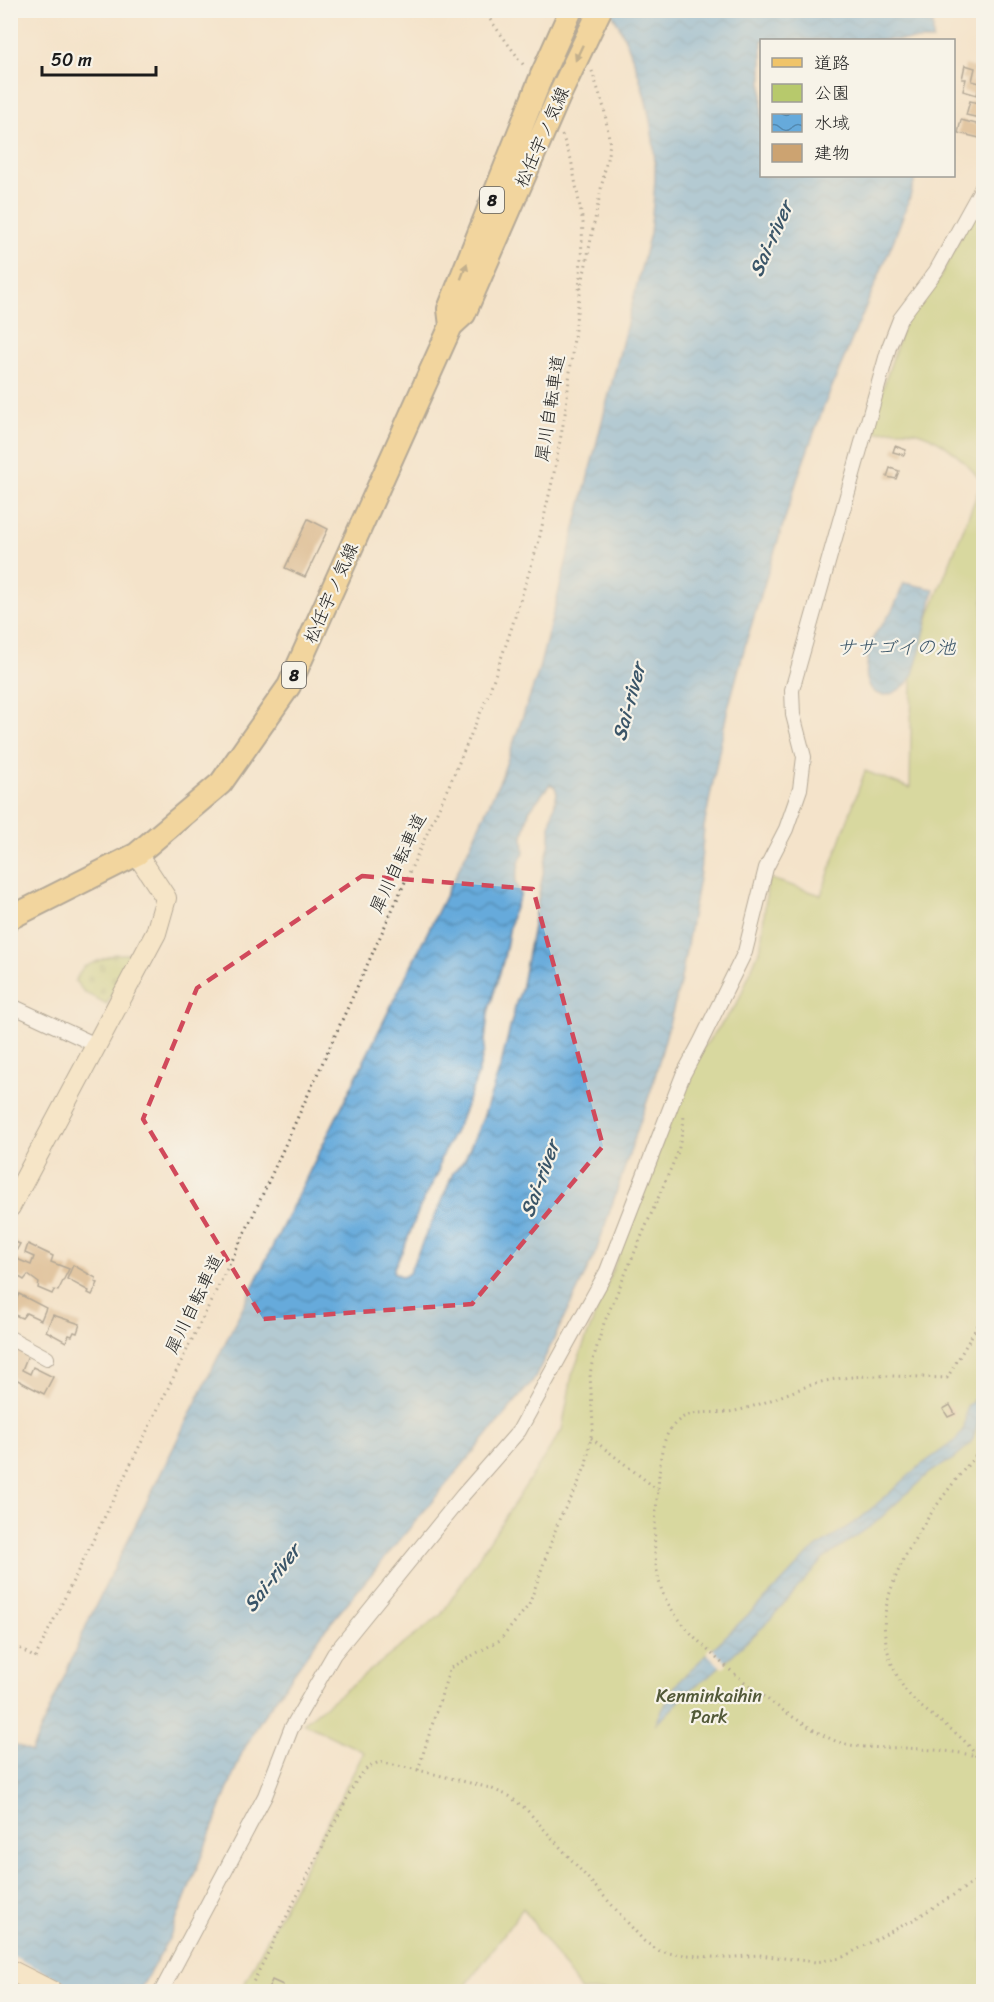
<svg xmlns="http://www.w3.org/2000/svg" width="994" height="2002" font-family="Sriracha,'Klee One',sans-serif">
<style>
.green{fill:#b7c96c;stroke:#6a7244;stroke-width:1.5}
.cemetery{fill:url(#cemetery-stones);stroke:#6a7244;stroke-width:1.5}
.water{fill:url(#water-waves);stroke:#41637c;stroke-width:1.5;fill-rule:evenodd}
.pier{fill:#f4e3ca}
.building{fill:#cca371}
.lines{fill:none;stroke-linecap:round;stroke-linejoin:round}
.street-casing{stroke:#686259;stroke-width:16}
.secondary-casing{stroke:#686259;stroke-width:22}
.primary-casing{stroke:#686259;stroke-width:26}
.path{stroke:#686259;stroke-width:3;stroke-dasharray:1.5 4.5;stroke-linecap:butt}
.street{stroke:#fff;stroke-width:14}
.secondary{stroke:#f9e7c3;stroke-width:20}
.primary{stroke:#f0c469;stroke-width:22}
.primary-bridge-casing{stroke:#686259;stroke-width:26;stroke-linecap:butt}
.primary-bridge{stroke:#f0c469;stroke-width:22}
.oneway{fill:#867042}
.marked{fill:none;stroke:#d1495b;stroke-width:4.5;stroke-dasharray:12 8;stroke-linejoin:round}
.labels{text-anchor:middle;dominant-baseline:central;stroke-width:4.5;stroke-linejoin:round;paint-order:stroke}
.shield{fill:#f7f3e8;stroke:#5e5c59;stroke-width:1.5}
.shield-label{font-size:16px;font-weight:bold;fill:#1c1c1c}
.street-label{font-size:18px;fill:#1c1c1c;stroke:#f7f3e8}
.park-label{font-size:18px;fill:#525938;stroke:#f7f3e8}
.water-label{font-size:20px;font-style:italic;fill:#3a5568;stroke:#f7f3e8}
</style>
<defs>
<pattern id="cemetery-stones" width="16" height="16" patternUnits="userSpaceOnUse" patternTransform="scale(1.5)"><rect width="16" height="16" fill="#b7c96c"/><path d="M2 7V4a2 2 0 0 1 4 0v3zM10 15v-3a2 2 0 0 1 4 0v3z" fill="#9dac5d"/></pattern>
<pattern id="water-waves" width="16" height="10" patternUnits="userSpaceOnUse" patternTransform="scale(1.5)"><rect width="16" height="10" fill="#66aadb"/><path d="M0 5q4-4 8 0t8 0" fill="none" stroke="#538ab1"/></pattern>
</defs>
<rect width="100%" height="100%" fill="#f7f3e8"/>
<filter id="ink" filterUnits="userSpaceOnUse"><feTurbulence type="fractalNoise" baseFrequency=".0167" numOctaves="2"/><feDisplacementMap in="SourceGraphic" scale="12" xChannelSelector="R" yChannelSelector="G"/><feConvolveMatrix kernelMatrix="1 2 1 2 8 2 1 2 1" color-interpolation-filters="sRGB"/></filter>
<filter id="wash" filterUnits="userSpaceOnUse"><feTurbulence type="fractalNoise" baseFrequency=".008" numOctaves="4" result="noise"/><feDisplacementMap in="SourceGraphic" scale="24" xChannelSelector="R" yChannelSelector="G"/><feGaussianBlur stdDeviation="1.35" result="paint"/><feColorMatrix in="noise" values="0 0 0 0 0 0 0 0 0 0 0 0 0 0 0 0 0 1.4 0 .05"/><feComposite in="paint" operator="in"/></filter>
<g filter="url(#wash)">
<rect width="100%" height="100%" fill="#f4e3ca"/>
<path class="green" d="M983,192V1991H581L523,1908L462,1991L240,1992L364,1752L303,1723L441,1615L562,1430L572,1375L690,1069L703,1048L737,1004L761,946L768,878L821,895L865,771L910,788L912,677L929,615L982,482C963,458 933,429 900,430C890,430 880,432 871,433L877,406L906,318L938,281Z"/>
<path class="cemetery" d="M115,954H133L107,1004L85,993L75,981L83,967Z"/>
<path class="water" d="M611,11H933V40H762V176H916L909,200L893,242L824,406L800,471L747,639L727,712L704,827L700,873L680,984L653,1084L596,1252L535,1378L324,1631L262,1718L242,1753L169,1939L139,1991L11,1992L10,1794L17,1780L11,1777V1753L14,1744L31,1752L90,1617L467,852L501,778L538,673L650,233C652,210 656,187 655,164C653,114 636,54 611,11ZM550,784L555,787L557,793L550,825V842L546,858L521,990L516,1003L501,1065L483,1118L465,1159L453,1173L440,1206L427,1232L409,1273L403,1277L393,1272L394,1268L406,1243L420,1207L438,1173L440,1160L459,1123L476,1080L484,1051L488,1013L504,958L512,915L521,894L515,882L520,860L524,853L523,836L529,811Z
M904,583L934,589L920,651L912,677C901,693 875,707 867,679C865,671 869,652 871,643C875,629 887,621 893,608C898,600 900,591 904,583Z
M983,1385V1415L979,1419L973,1439L969,1445L952,1460L930,1472L874,1524L824,1558L765,1625L707,1678L692,1688L662,1719L656,1723L673,1689L680,1680L777,1587L810,1552L862,1517L921,1465L956,1440L964,1428L967,1406L972,1402Z"/>
<path class="pier" d="M711,1647L727,1664L722,1668L706,1652Z
M11,1955L82,1991H28L10,1983Z"/>
<g id="blocks">
<path class="building" d="M965,65L975,68L972,81L980,83L977,95L963,91L966,79H962Z
M970,101L984,104V119L966,115Z
M961,120L984,126V139L958,133Z
M895,446L906,450L904,455L893,452Z
M890,468L899,471L896,479L887,477Z
M308,519L328,529L305,577L285,568Z
M15,1242L20,1244L16,1251L12,1249Z
M28,1244L53,1256L51,1262L69,1269L58,1291L54,1290L52,1294L38,1288L39,1283L28,1275L24,1280L11,1272L17,1259L31,1265L34,1257L25,1253Z
M73,1265L96,1278L95,1282L98,1283L92,1295L88,1293L89,1291L67,1279Z
M10,1287L17,1290L10,1303Z
M19,1294L46,1308L41,1320L26,1313L22,1318L10,1313Z
M53,1315L80,1324L77,1333L74,1332L72,1336L69,1335L66,1342L46,1331Z
M13,1348L28,1355L22,1370L30,1374L33,1367L53,1377L44,1394L10,1376V1353Z
M950,1405L955,1414L948,1417L943,1409Z
M272,1980L283,1985L281,1992H267Z"/>
</g>
</g>
<g filter="url(#ink)">
<use href="#blocks" fill-opacity="0" stroke="#686259" stroke-width="1.5"/>
<g class="lines">
<g class="street-casing">
<path id="street" d="M10,1005L96,1045
M10,1338L47,1358
M161,1992L265,1796L291,1729L334,1654L463,1495L519,1431L607,1271L683,1075L700,1043L745,952L766,868L786,829L800,789L804,757L793,715L792,690L889,347L900,319L936,271L984,184"/>
</g>
<g class="secondary-casing">
<path id="secondary" d="M10,1207L156,933L166,898L137,854
M10,1970L53,1992"/>
</g>
<g class="primary-casing">
<path id="primary" d="M451,326L449,309L542,75
M10,918L137,854L221,783L289,686L451,326L464,314L559,96"/>
</g>
<path class="path" d="M483,10L525,67
M562,135L571,159L583,223L579,293
M984,1315L947,1378C906,1377 862,1372 821,1382C792,1390 764,1405 735,1411C717,1415 692,1408 678,1421C659,1436 660,1467 658,1489C655,1521 651,1556 661,1588C675,1636 786,1718 831,1739C855,1750 882,1747 907,1748C932,1750 959,1751 984,1758
M591,1438L658,1490
M10,1642L35,1658L250,1222L451,781L488,695L508,639L538,544L554,473L565,414L578,304L610,144L604,108L592,71
M976,1756C959,1727 923,1716 904,1688C890,1667 882,1638 885,1614C893,1558 947,1488 984,1446
M418,1770L450,1668L500,1640L529,1605L560,1517L573,1495L586,1465L593,1425L590,1375L592,1363L604,1323L678,1152L683,1128L684,1115
M248,1992L357,1779L367,1768L379,1762L418,1770L490,1788L509,1796L526,1809L644,1941L659,1951L674,1954L724,1958L759,1955L816,1962L841,1958L913,1920L984,1876"/>
<use href="#street" class="street"/>
<use href="#secondary" class="secondary"/>
<use href="#primary" class="primary"/>
<g class="primary-bridge-casing">
<path id="primary-bridge" d="M542,75L571,10
M559,96L600,10"/>
</g>
<use href="#primary-bridge" class="primary-bridge"/>
</g>
<defs><path id="oneway-solid" d="M-6-.8H1V-3.2L6.5 0L1 3.2V.8H-6Z" transform="scale(1.5)"/></defs>
<g class="oneway">
<use href="#oneway-solid" transform="translate(579 53) rotate(115)"/>
<use href="#oneway-solid" transform="translate(464 271) rotate(-69)"/>
</g>
</g>
<path d="M0 0H994V2002H0ZM362,876L533,889L603,1146L472,1304L263,1319L143,1119L197,988Z" fill="#f4e3ca" fill-opacity=".55" fill-rule="evenodd"/>
<path class="marked" d="M362,876L533,889L603,1146L472,1304L263,1319L143,1119L197,988Z"/>
<g class="labels">
<g class="shield">
<rect x="480" y="187" width="24" height="26" rx="4.5"/>
<rect x="282" y="662" width="24" height="26" rx="4.5"/>
</g>
<g class="shield-label">
<text x="492" y="200">8</text>
<text x="294" y="675">8</text>
</g>
<g class="street-label">
<text transform="translate(542 137) rotate(-66)">松任宇ノ気線</text>
<text transform="translate(550 408) rotate(-81)">犀川自転車道</text>
<text transform="translate(331 593) rotate(-66)">松任宇ノ気線</text>
<text transform="translate(398 863) rotate(-65)">犀川自転車道</text>
<text transform="translate(194 1304) rotate(-64)">犀川自転車道</text>
</g>
<g class="park-label">
<text x="709" y="1696">Kenminkaihin<tspan x="709" dy="21">Park</tspan></text>
</g>
<g class="water-label">
<text transform="translate(771 239) rotate(-66)">Sai-river</text>
<text x="896" y="647">ササゴイの池</text>
<text transform="translate(629 702) rotate(-75)">Sai-river</text>
<text transform="translate(540 1179) rotate(-70)">Sai-river</text>
<text transform="translate(272 1578) rotate(-52)">Sai-river</text>
</g>
</g>
<rect width="994" height="2002" fill="none" stroke="#f7f3e8" stroke-width="36"/>
<rect x="760" y="39" width="195" height="138" fill="#f7f3e8" stroke="#9f9d96" stroke-width="1.5"/>
<rect x="772" y="58" width="30" height="9" fill="#f0c469" stroke="#9f9d96" stroke-width="1.5"/>
<text x="814" y="69" font-size="18" fill="#1c1c1c">道路</text>
<rect x="772" y="84" width="30" height="18" fill="#b7c96c" stroke="#9f9d96" stroke-width="1.5"/>
<text x="814" y="99" font-size="18" fill="#1c1c1c">公園</text>
<rect x="772" y="114" width="30" height="18" fill="url(#water-waves)" stroke="#9f9d96" stroke-width="1.5"/>
<text x="814" y="129" font-size="18" fill="#1c1c1c">水域</text>
<rect x="772" y="144" width="30" height="18" fill="#cca371" stroke="#9f9d96" stroke-width="1.5"/>
<text x="814" y="159" font-size="18" fill="#1c1c1c">建物</text>
<path d="M42 66v9h114v-9" fill="none" stroke="#1c1c1c" stroke-width="3"/>
<text x="51" y="66" font-size="18" fill="#1c1c1c" stroke="#f7f3e8" stroke-width="4.5" paint-order="stroke">50 m</text>
</svg>
